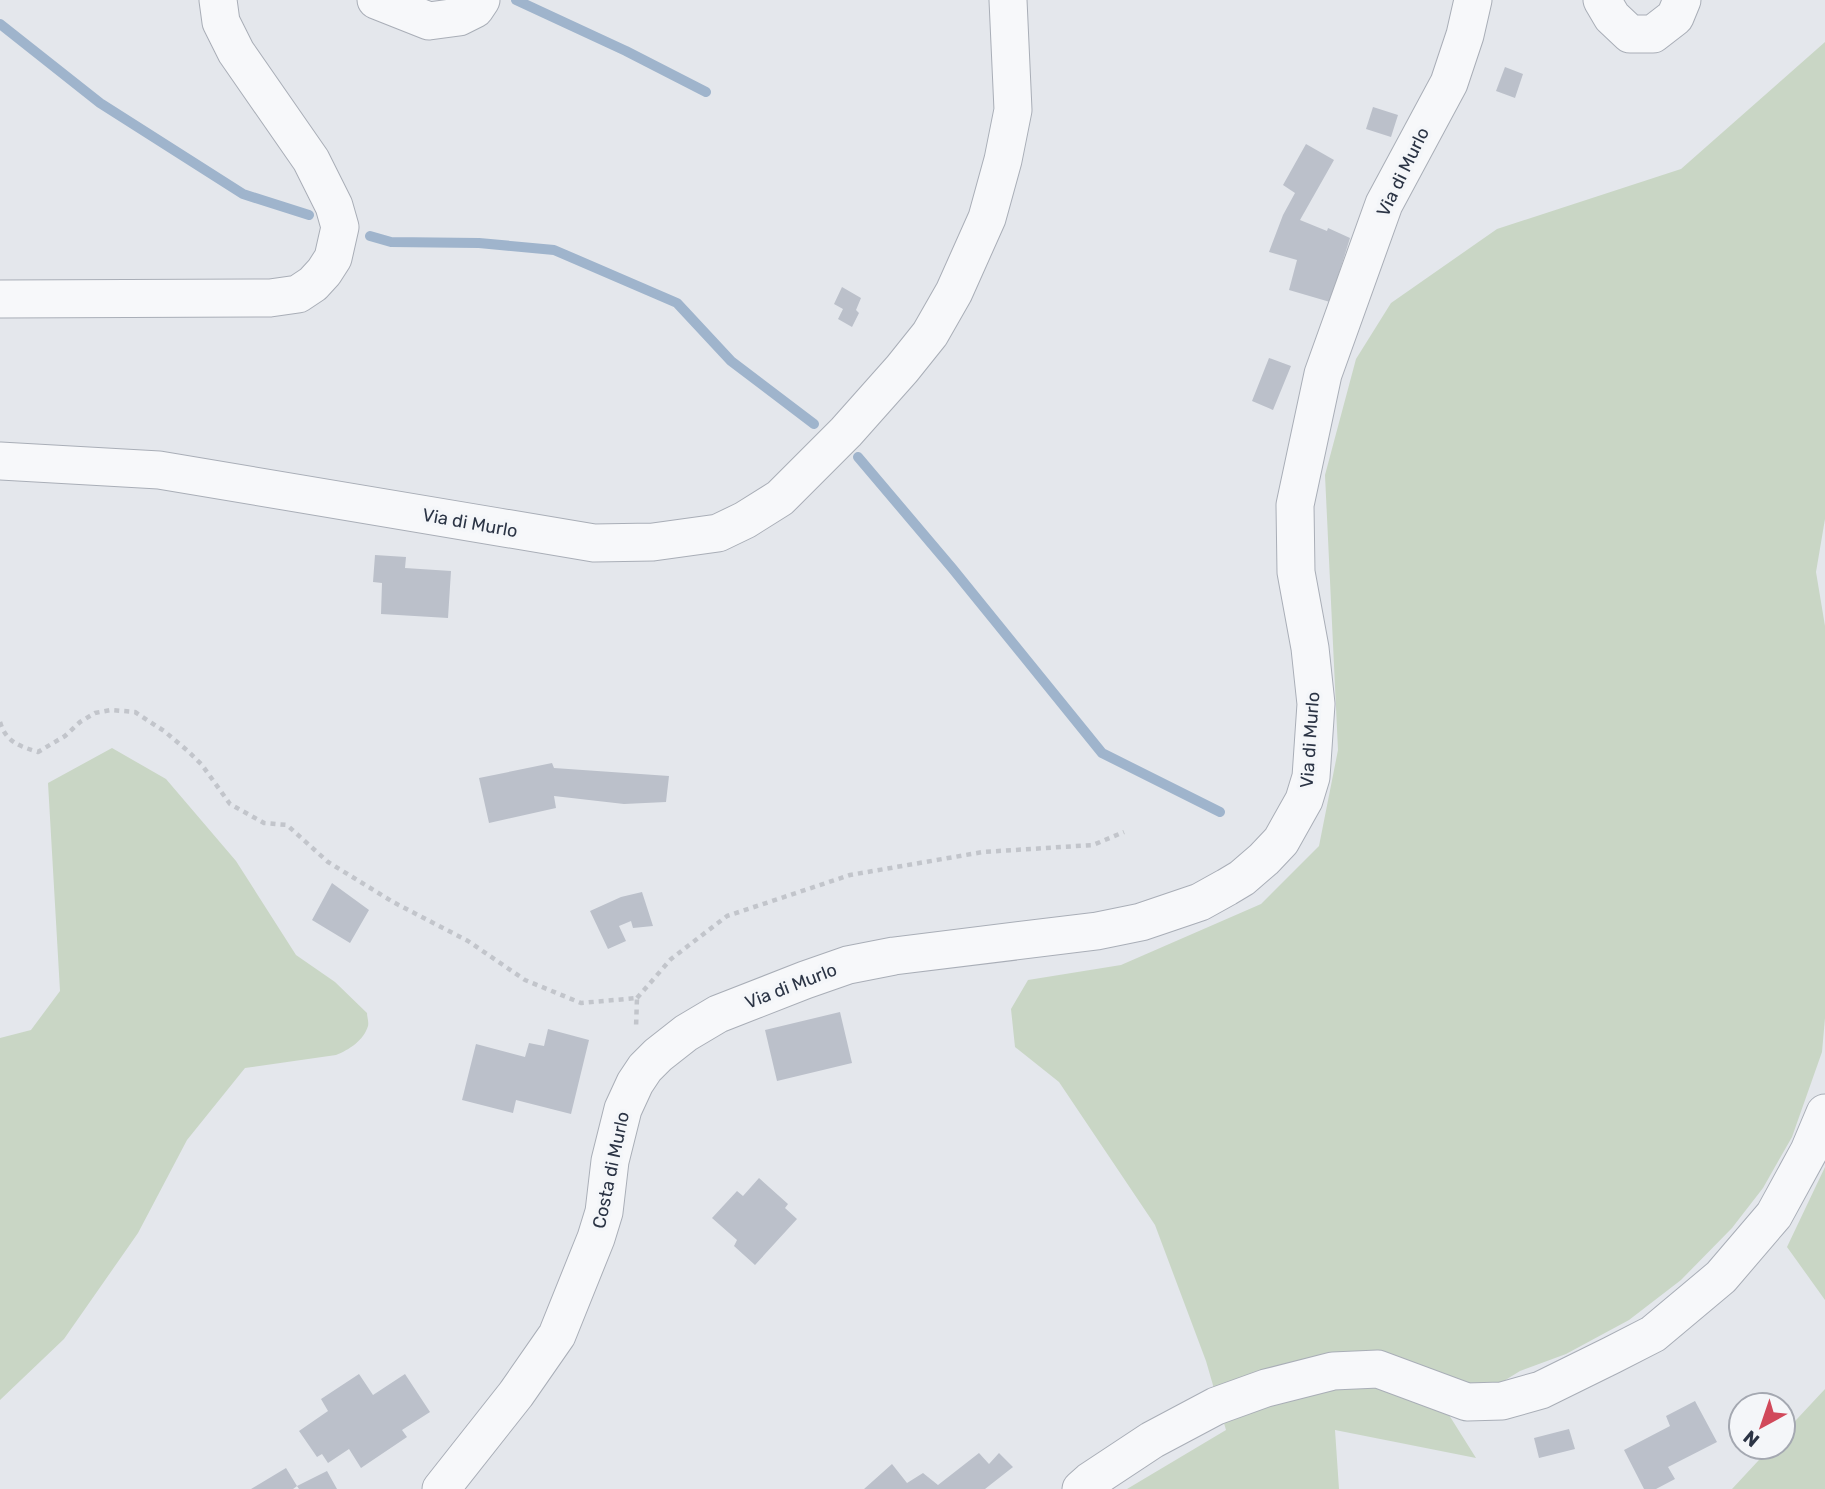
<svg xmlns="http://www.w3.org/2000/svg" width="1825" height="1489" font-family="Rubik,sans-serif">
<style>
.green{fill:#c9d6c5}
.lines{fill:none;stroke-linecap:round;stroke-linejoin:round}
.stream{stroke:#9fb4cc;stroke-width:10}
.building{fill:#bbc0ca}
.minor-casing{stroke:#a9aeb7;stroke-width:39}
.path{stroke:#c2c5cb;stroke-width:4.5;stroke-dasharray:5 5;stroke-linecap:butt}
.minor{stroke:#f7f8fa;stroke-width:37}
.labels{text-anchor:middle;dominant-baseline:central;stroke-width:7;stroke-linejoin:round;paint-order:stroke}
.street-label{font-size:18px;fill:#2b3445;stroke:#f4f6f9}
</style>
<rect width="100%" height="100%" fill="#e4e7ec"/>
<path class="green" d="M1825,42V519L1816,572L1825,626V1018L1822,1052L1792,1137L1763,1188L1732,1228L1681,1280L1629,1320L1566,1354L1520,1371L1449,1415L1476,1458L1335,1430L1339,1489H1127L1226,1430L1206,1361L1155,1225L1059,1082L1015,1047L1011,1009L1028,980L1121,965L1261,904L1319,846L1338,750L1325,475L1356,359L1391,303L1497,229L1681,169Z
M112,748L166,779L236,861L296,955L335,982L367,1013C367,1017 369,1022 368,1026C364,1040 349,1050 336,1055L245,1068L187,1140L138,1233L64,1339L0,1400V1038L31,1030L60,991L48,783Z
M1825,1167V1300L1787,1247Z
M1825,1389V1489H1732L1771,1447H1783V1434Z"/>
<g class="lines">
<path class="stream" d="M516,0L626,51L706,92
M0,24L100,103L243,194L309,215
M370,236L391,242L479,243L554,250L677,303L731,361L814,424
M858,457L952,568L1102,753L1220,812"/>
</g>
<path class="building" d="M1505,67L1523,74L1515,98L1496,91Z
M1373,107L1398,115L1391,137L1366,129Z
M1306,144L1334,160L1300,220L1327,231L1328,228L1350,238L1330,302L1289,290L1297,260L1269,252L1283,215L1295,193L1283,185Z
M842,287L861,298L856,310L859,313L852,327L838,319L843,309L834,304Z
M1269,358L1291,366L1273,410L1252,401Z
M375,555L406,557L405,568L451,571L448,618L381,614L382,583L373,582Z
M552,763L554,768L669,776L666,802L624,804L554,796L556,808L489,823L479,778Z
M332,883L369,910L350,943L312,920Z
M642,892L653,926L633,928L631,921L619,926L626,941L608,949L590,911L621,897Z
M840,1012L852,1063L777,1081L765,1030Z
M548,1029L589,1040L571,1114L516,1100L513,1113L462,1100L476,1044L525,1057L529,1043L544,1046Z
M759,1178L788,1204L785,1208L797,1219L755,1265L734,1246L737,1240L712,1218L737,1191L743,1196Z
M359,1374L373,1395L405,1374L430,1412L402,1430L407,1437L361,1468L349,1449L328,1463L322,1454L317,1457L299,1431L328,1411L321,1399Z
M1695,1401L1717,1442L1668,1467L1675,1479L1656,1489H1644L1624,1450L1670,1426L1666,1416Z
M1569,1429L1575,1449L1539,1458L1534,1438Z
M979,1453L989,1464L999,1453L1013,1467L985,1489H864L892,1464L907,1483L923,1473L938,1485Z
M286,1468L297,1486L293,1489H251Z
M327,1471L337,1489H299L297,1486Z"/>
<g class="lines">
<g class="minor-casing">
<path id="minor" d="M376,0L429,21L459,17L475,9L481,0
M1602,0L1612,17L1630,34H1653L1675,17L1682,0
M0,299L270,298L298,294L313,284L324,272L333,258L340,227L334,206L311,160L236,52L221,22L218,0
M0,461L159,470L594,543L653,542L718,533L745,520L780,498L846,432L902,369L930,334L954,292L987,218L1003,160L1013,110L1008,0
M441,1489L516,1394L557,1335L596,1238L604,1212L610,1161L623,1109L635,1083L645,1068L658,1055L686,1033L718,1014L805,980L848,965L894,956L1097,931L1141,922L1200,902L1227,887L1242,878L1264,859L1281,841L1304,800L1311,777L1316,704L1310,648L1296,572L1295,505L1323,374L1384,204L1449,83L1465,35L1473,0
M1081,1489L1090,1481L1152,1440L1216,1406L1266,1388L1333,1371L1378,1369L1467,1402L1502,1401L1541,1390L1612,1355L1653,1334L1721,1277L1774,1215L1809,1151L1825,1113"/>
</g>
<path class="path" d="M0,722C6,742 19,746 38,752L65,736L80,722L95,713L111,710L135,712L164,731L188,751L202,765L230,804L264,823L287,825L328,862L393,902L468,941L525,980L581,1003L637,998L636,1028
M637,998L671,959L727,916L850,875L983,852L1093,845L1124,832"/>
<use href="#minor" class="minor"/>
</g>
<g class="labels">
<g class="street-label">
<text transform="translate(1403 172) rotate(-64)">Via di Murlo</text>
<text transform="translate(470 523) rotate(10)">Via di Murlo</text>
<text transform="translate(1310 740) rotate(-86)">Via di Murlo</text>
<text transform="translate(791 986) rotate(-21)">Via di Murlo</text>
<text transform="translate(611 1170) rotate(-78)">Costa di Murlo</text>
</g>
</g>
<g transform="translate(1762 1426) rotate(220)"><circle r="33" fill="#f4f6f9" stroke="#a4a8b1" stroke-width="2"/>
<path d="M0-5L12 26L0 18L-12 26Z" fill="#d1495b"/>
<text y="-10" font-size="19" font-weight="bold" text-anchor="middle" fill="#2b3445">N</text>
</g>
</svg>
